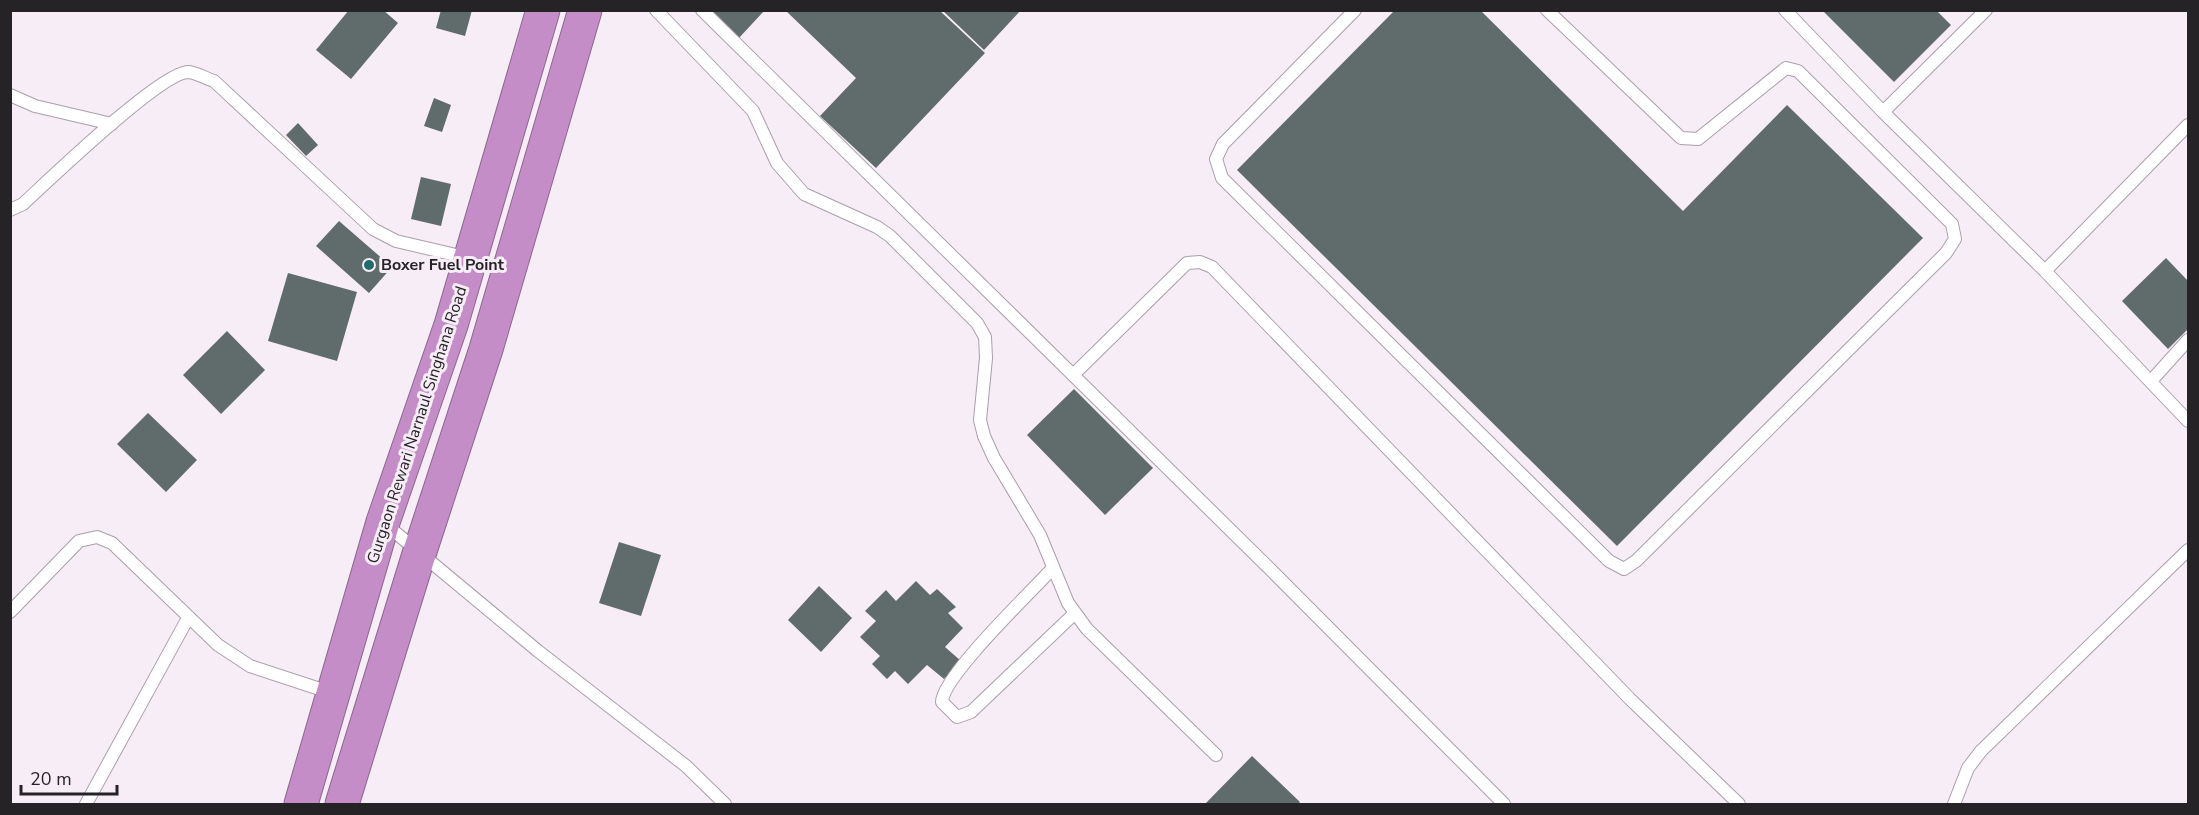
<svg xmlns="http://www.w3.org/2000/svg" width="2199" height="815" font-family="'Nunito Sans',sans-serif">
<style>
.building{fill:#5f6c6b}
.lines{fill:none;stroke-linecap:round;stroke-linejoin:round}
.lane-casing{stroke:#a9a0a9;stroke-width:14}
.highway-casing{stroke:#8d688f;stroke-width:35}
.lane{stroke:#fff;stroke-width:12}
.highway{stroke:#c48dc7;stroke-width:33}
.poi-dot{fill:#206c69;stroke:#f6edf6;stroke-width:2}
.labels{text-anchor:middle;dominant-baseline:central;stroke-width:6;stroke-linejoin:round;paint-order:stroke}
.poi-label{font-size:16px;font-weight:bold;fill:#262326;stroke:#f6edf6;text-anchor:start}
.street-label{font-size:16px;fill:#262326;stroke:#f6edf6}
</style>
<rect width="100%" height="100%" fill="#f6edf6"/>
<path class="building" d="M349,10H383L398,23L351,79L316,50Z
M441,10H472L465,36L436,28Z
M708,10H765L738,39Z
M785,10H939L985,53L876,168L820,116L856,78Z
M942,10H1021L984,50Z
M1395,10H1480L1683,211L1787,105L1923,238L1617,546L1237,170Z
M1822,10H1936L1951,25L1894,82Z
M434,98L451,105L442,132L424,126Z
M298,123L318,145L306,156L286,135Z
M421,177L451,184L441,226L411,219Z
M339,221L392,267L369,293L316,246Z
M2166,258L2188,281V329L2168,349L2122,301Z
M288,273L357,292L337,361L268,341Z
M227,331L265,370L221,414L183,375Z
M1074,389L1153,468L1105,515L1027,435Z
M148,413L197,460L166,492L117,444Z
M619,542L661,555L641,616L599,603Z
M916,581L930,595L937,589L956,607L948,613L963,628L945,647L961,661L944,679L927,665L908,684L895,671L887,679L872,664L880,656L860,637L876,621L865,611L886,590L896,601Z
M819,586L852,618L821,652L788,620Z
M1252,756L1300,802L1298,804H1205Z"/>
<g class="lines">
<g class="lane-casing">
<path id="lane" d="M656,10L753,111L777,163L804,194L877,227L890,236L977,323L985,337L986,358L980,420L984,436L994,458L1040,535L1068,603L1087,629L1216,755
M702,10L1073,375L1187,263L1200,262L1212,267L1630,699L1739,804
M1355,10L1223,144L1216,159L1222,178L1609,561L1624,569L1636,561L1946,253L1955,239L1952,224L1798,71L1786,68L1698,139L1681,138L1547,10
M1785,10L1883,112L2045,271L2188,421
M10,95L35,106L112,124
M1883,112L1986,10
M10,210L23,204C49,180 160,73 188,72C195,72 207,79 214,81L373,229L396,241L469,258
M2045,271L2188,125
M1073,375L1272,571L1504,804
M2151,381L2188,340
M384,523L538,651L686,766L725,804
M1052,569C1031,592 942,677 942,702L957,717L971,712L1075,613
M10,612L79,541L97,537L112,543L218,645L250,666L332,693
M86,804L188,618
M1954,804L1968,768L1981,751L2188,550"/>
</g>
<g class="highway-casing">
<path id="highway" d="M301,804L383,522L451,325L543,10
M342,804L420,551L486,349L585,10"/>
</g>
<use href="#lane" class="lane"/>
<use href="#highway" class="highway"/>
</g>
<circle class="poi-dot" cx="369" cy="265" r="6"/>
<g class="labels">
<g class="poi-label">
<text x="381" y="265">Boxer Fuel Point</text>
</g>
<g class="street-label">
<text transform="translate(417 425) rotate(-72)">Gurgaon Rewari Narnaul Singhana Road</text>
</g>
</g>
<rect width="2199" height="815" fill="none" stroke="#262326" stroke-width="24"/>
<path d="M21 785v9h96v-9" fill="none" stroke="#262326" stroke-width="3"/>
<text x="30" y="785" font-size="18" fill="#262326" stroke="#f6edf6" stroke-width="4.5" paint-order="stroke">20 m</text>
</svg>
